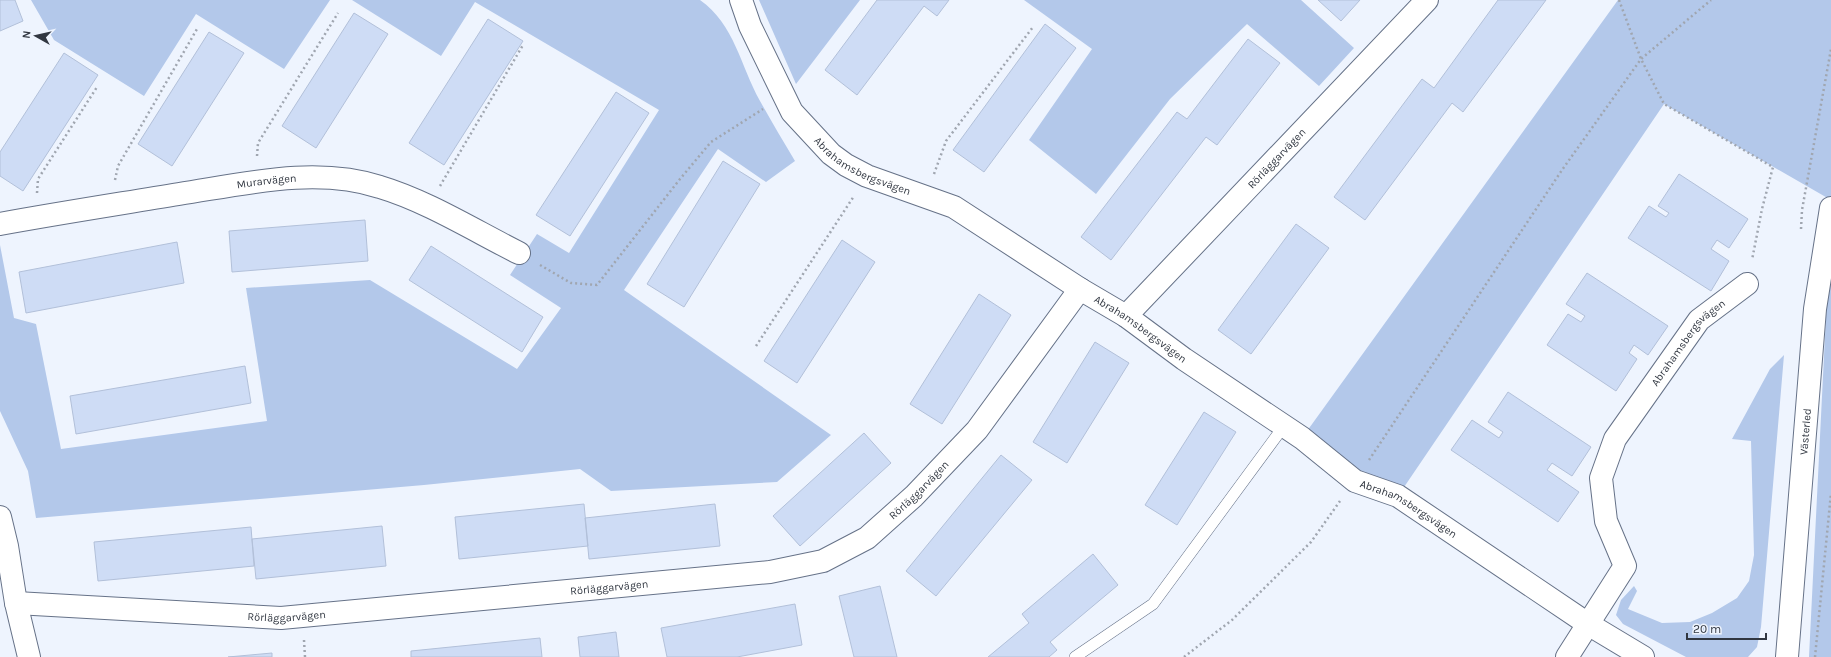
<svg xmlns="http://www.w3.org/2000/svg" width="1831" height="657" font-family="Karla,sans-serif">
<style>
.green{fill:#b3c8ea}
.building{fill:#cedcf5;stroke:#b2c0d9}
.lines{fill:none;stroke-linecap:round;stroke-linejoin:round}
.service-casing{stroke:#667288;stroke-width:12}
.minor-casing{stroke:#667288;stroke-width:24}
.tertiary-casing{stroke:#667288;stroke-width:24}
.path{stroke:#a0a6b0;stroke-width:2.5;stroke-dasharray:2 3;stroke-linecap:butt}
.service{stroke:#fff;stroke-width:11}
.minor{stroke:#fff;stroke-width:22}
.tertiary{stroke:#fff;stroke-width:22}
.labels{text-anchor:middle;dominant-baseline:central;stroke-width:3;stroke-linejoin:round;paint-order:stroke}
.street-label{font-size:11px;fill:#313741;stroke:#eef4fe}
</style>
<rect width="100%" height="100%" fill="#eef4fe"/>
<path class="green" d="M31,0H330L284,69L196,14L144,96L54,40Z
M352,0H700C735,25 740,65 760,101C771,121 783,141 795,161L766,182L718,149L624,290L831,435L777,482L611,491L580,469L424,485L36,518L28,471L0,411V245L14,318L36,324L61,449L267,421L246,288L370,280L517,369L561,308L510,275L537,234L569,253L659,110L475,2L441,56Z
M759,0H860L796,84Z
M1024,0H1301L1354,48L1319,86L1247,24L1170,99L1096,194L1029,140L1092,49Z
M1618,0H1831V200L1664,104L1398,496L1302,438Z
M1831,275V657H1809L1827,296Z
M1784,355L1761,627L1757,647L1748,657H1686L1623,624L1616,615L1621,600L1634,586L1637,591L1628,609L1662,623L1690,622L1712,613L1737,598L1749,581L1754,555L1751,441L1732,439L1770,369Z"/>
<path class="building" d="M0,0H15L23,21L0,31Z
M877,0H949L937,16L924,6L857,95L825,70Z
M1318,0H1360L1341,21Z
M1498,0H1546L1463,112L1452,103L1365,220L1334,197L1422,79L1434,88Z
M354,13L388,34L316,148L282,126Z
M488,19L523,41L444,165L409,143Z
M1045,24L1076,48L984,172L953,150Z
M209,32L244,53L172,166L138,144Z
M1248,39L1280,63L1217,145L1206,137L1111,260L1081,237L1177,112L1187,119Z
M64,53L98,75L23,191L0,176V152Z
M616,92L649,113L570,236L536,215Z
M723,161L760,184L684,307L647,284Z
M1679,174L1748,219L1729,248L1717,240L1711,249L1729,261L1711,291L1628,238L1649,206L1666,217L1669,213L1658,206Z
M365,220L368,261L232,272L229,231Z
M1296,224L1329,248L1251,354L1218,330Z
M842,240L875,262L797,383L764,361Z
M177,242L184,283L26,313L19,272Z
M431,246L543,317L522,352L409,280Z
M1587,273L1668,326L1648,355L1634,345L1629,353L1637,359L1616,391L1547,345L1568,314L1581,322L1585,316L1566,304Z
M979,294L1011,315L942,424L910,404Z
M1095,342L1129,363L1067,463L1033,442Z
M245,366L251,403L76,434L70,396Z
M1508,392L1591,447L1572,476L1552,463L1547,470L1579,492L1558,522L1451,450L1472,420L1499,438L1503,432L1488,422Z
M1204,412L1236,432L1177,525L1145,505Z
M864,433L891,463L800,546L773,516Z
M1001,455L1032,480L936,596L906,571Z
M584,504L588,546L459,559L455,517Z
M715,504L720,546L589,559L585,518Z
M382,526L386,566L256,579L252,539Z
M251,527L254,566L98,581L94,542Z
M1093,554L1118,585L1050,642L1057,650L1049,657H988L1029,623L1022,614Z
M880,586L897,657H854L839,596Z
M795,604L802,645L737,657H667L661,628Z
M616,632L619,657H580L578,637Z
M540,638L542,657H411V651Z
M272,653V657H228Z"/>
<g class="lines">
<g class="service-casing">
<path id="service" d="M1075,657L1153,604L1284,426"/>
</g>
<g class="minor-casing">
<g id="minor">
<path id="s1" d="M0,224C60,213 119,204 179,194C244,184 316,166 380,187C427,201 475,231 519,253"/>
<path id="s2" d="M1126,316L1427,0"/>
<path id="s3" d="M16,603L281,618L770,572L823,561L867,538L914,496L977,430L1080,289"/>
<path id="s4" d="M1567,657L1625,566L1606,521L1601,478L1615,439L1699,320L1747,284"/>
</g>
</g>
<g class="tertiary-casing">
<g id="tertiary">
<path id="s5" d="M741,0L750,26L792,112L831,154L846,165L867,176L954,207L1080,289L1126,316L1184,359L1302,438L1355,481L1398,496L1588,624L1643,657"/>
<path d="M0,517L7,546L16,603L29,657"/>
<path id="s6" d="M1787,657L1815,309L1831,208"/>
</g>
</g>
<path class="path" d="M1619,0L1641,59L1664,104L1773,167L1762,209L1752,260
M257,156L258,143L338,13
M934,174L946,141L1033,27
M115,180L118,166L197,29
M440,186L523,45
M37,193L38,179L97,87
M1801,229L1802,210L1831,49
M540,265L571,283L597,285L680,179L711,142L763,109
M756,346L854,196
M1369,460L1562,170L1641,59L1711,0
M304,640L305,657
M1184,657L1232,620L1311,542L1340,501
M1815,657L1831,493"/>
<use href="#service" class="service"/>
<use href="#minor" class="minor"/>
<use href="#tertiary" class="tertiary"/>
</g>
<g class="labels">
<g class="street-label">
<text stroke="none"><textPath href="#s2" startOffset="218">Rörläggarvägen</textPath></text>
<text stroke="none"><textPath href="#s5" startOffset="214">Abrahamsbergsvägen</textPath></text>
<text stroke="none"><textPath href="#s1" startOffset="270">Murarvägen</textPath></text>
<text stroke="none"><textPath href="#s5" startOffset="538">Abrahamsbergsvägen</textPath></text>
<text stroke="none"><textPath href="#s4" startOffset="363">Abrahamsbergsvägen</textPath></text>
<text stroke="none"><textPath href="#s6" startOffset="226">Västerled</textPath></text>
<text stroke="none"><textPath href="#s3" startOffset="931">Rörläggarvägen</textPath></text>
<text stroke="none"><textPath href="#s5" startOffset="862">Abrahamsbergsvägen</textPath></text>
<text stroke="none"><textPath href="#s3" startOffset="595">Rörläggarvägen</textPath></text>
<text stroke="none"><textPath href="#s3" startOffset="271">Rörläggarvägen</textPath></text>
</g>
</g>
<g transform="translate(36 36) rotate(278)" stroke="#eef4fe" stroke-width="3" paint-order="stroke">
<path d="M0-3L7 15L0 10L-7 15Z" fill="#313741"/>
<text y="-6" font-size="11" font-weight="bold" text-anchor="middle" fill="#313741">N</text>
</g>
<path d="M1687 633v6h79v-6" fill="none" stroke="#313741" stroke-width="2"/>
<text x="1693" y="633" font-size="12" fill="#313741" stroke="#eef4fe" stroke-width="3" paint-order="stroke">20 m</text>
</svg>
